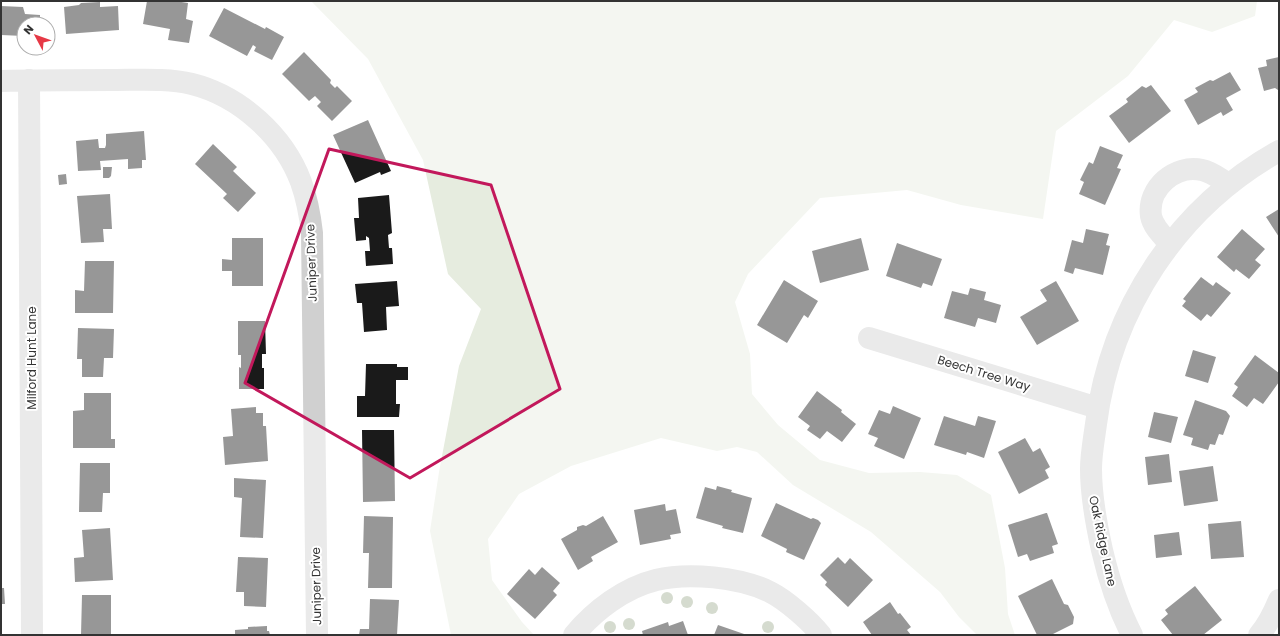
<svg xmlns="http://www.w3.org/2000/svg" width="1280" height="636" font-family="Poppins,sans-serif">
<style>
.green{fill:#e6ecdf}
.building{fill:#1a1a1a}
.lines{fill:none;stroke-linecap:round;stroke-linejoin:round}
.minor{stroke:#d0d0d0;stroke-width:22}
.tree{fill:#a2b095}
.marked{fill:none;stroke:#c2185b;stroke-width:3;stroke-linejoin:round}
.labels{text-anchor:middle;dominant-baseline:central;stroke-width:4;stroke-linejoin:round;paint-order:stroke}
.street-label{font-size:12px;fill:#333;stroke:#fff}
</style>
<rect width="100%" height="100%" fill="#fff"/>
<path class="green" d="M311,1H1257L1255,16L1212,32L1174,20L1128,76L1056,131L1043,219L961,205L907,190L820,198L748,274L735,302L750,354L752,394L778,425L820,460L869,473L920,472L957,475L991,495L1005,568L1008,614L1015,635H977L959,617L940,592L871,532L793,485L757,452L737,447L717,451L661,438L571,466L519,494L488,539L492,580L522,622L534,635H451L430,531L439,472L459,366L481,309L448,274L423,160L368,59Z"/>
<path class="building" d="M147,1H175L188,3L186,19L193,21L189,43L168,40L170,29L143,24Z
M100,2V7L118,6L119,30L66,34L64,7L79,5L81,3Z
M1,6L23,7L25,14L40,15V24H24V36L1,35Z
M224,8L265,29L266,27L284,37L272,60L254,51L256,47L253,45L247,56L209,36Z
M304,52L331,80L330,83L335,88L337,86L352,101L332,121L317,106L321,102L315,96L309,101L282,74Z
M1279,57V90H1278L1275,88L1264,91L1258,68L1267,66L1266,60Z
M1230,72L1241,90L1226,98L1233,110L1223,116L1221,112L1198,125L1184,100L1198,92L1195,88L1210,80L1213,81Z
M1151,85L1171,111L1129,143L1109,116L1128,102L1126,99L1142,86L1146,88Z
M368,120L391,171L381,175L380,172L355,183L333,135Z
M144,131L146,160H142V168L128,169V159L100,161L101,170L78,171L76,141L98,139L99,148H105L106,145V134Z
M213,144L237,167L233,171L256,193L238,212L223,198L227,194L195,164Z
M1100,146L1123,155L1117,168L1121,169L1105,205L1079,194L1084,182L1080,180L1089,162L1093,164Z
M103,167H112L111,176L109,178H103Z
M66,174L67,184L59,185L58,175Z
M110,194L112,229H103L104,242L81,243L77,196Z
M389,195L392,233L388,235L389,248H392L393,264L366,266L365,251H370L369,238L366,236V240L356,241L354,218H359L358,198Z
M1279,209V237L1266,217Z
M1086,229L1109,234L1106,245L1110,246L1103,275L1075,268L1073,274L1064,271L1072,240L1083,243Z
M1242,229L1265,249L1255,260L1261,265L1249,279L1236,269L1234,272L1217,257Z
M232,238H263V286H232V271H222V259L232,260Z
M861,238L869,270L820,283L812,251Z
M897,243L942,259L932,286L923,283L921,288L886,276Z
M85,261H114L113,313H75V290L84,291Z
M1201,277L1213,286L1216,282L1231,293L1211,317L1207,314L1201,321L1182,306L1186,301L1183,299Z
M784,280L818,301L808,318L804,315L787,343L757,325Z
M397,281L399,306L386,307L387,330L364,332L362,303H357L355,284Z
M1056,281L1079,321L1037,345L1020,317L1047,301L1040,290Z
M970,288L986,292L984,300L1001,305L996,323L978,318L975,327L944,318L952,291L968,295Z
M238,321H265L266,354H262V368H264V389H239V367L241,368V355H238Z
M78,328L114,329L113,358H104L103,377H82V359H77Z
M1193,350L1216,357L1208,383L1185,376Z
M1255,355L1279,373V382L1263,404L1254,398L1247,407L1232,396L1238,387L1234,384Z
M366,364H397V367H408V380H396V404H400L399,417H357V396H365Z
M817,391L842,410L841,412L856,424L842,442L827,431L820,439L807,430L810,426L798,417Z
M84,393H111V439H115V448H73V411L84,410Z
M1195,400L1226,411L1230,416L1223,435L1219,434L1215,445L1210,444L1208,450L1191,445L1193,438L1183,435Z
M893,406L921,418L904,459L874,446L878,438L868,434L879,410L890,414Z
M256,407V413H263V426H266L268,461L225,465L223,437L233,436L231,409Z
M1154,412L1178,417L1171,443L1148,437Z
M944,416L975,426L978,416L996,421L984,458L967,452L966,455L934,445Z
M362,430H394L395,501L363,502Z
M1025,438L1033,452L1040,448L1050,467L1045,470L1049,478L1019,494L998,452Z
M1169,454L1172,482L1148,485L1145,457Z
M80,463H110V493H103L102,512H79Z
M1213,466L1218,501L1184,506L1179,471Z
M234,478L266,480L263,538L240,537L242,498L234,497Z
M717,486L732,490L731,492L752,498L743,533L722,528L723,526L696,518L705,487L716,490Z
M776,503L811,519L813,518L818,520L821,523L804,560L786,552L787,549L761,536Z
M665,504L666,511L676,509L681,533L670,535L671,539L640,545L634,510Z
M1046,513H1047L1058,544L1052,546L1054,553L1030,561L1027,554L1018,557L1008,525Z
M364,516L393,517L392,588H368L369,553H363Z
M603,516L618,542L591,557L593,561L578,570L561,539L577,530V527L583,525L586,526Z
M1241,521L1244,557L1211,559L1208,524Z
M110,528L113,580L75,582L74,558L84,557L82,530Z
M1179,532L1182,555L1156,558L1154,535Z
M238,557L268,558L266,607L244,606V592H236Z
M838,557L845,564L850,558L873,580L848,607L825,585L827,582L820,575Z
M542,567L560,583L553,591L557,595L535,619L507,594L529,569L535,575Z
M1052,579L1064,604L1068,605L1074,617L1073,624L1051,635H1037L1018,596Z
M1195,586L1222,620L1203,635H1173L1161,620L1168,614L1165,610Z
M1,588H4L5,604H1Z
M82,595H111V635H81Z
M370,599L399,600L397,635H359L360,629H369Z
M890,602L898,614L900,613L911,627L907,630L911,635H872L863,622Z
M683,621L688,635H643L642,631L668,622L669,626Z
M718,625L747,635H714Z
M267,626V631H269L270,635H235V630L248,629V627Z"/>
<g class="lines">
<path class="minor" d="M29,80L32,635
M1,81C38,80 76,80 113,80C140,80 167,78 192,84C240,96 284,136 301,182C307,199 310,215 312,233L317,635
M1170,244C1163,236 1153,227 1151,216C1147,188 1175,164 1202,170C1212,172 1220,179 1229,184
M869,338L1098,408
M574,635C595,610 624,588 656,580C688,572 740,577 770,592C786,600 810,621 821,635
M1132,635C1118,608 1109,580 1102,550C1096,523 1091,496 1091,469C1091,454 1094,439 1096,424C1111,309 1177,208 1279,151
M1259,635C1268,625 1274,612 1279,600"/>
</g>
<g class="tree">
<circle cx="667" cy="598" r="6"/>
<circle cx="687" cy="602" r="6"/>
<circle cx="712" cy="608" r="6"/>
<circle cx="629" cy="624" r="6"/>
<circle cx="610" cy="627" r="6"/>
<circle cx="768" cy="627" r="6"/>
</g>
<path d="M0 0H1280V636H0ZM329,149L491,185L560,389L410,478L245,383Z" fill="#fff" fill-opacity=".55" fill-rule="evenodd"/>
<path class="marked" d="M329,149L491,185L560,389L410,478L245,383Z"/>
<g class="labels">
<g class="street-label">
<text transform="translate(311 263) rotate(-92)">Juniper Drive</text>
<text transform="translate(31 358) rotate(-90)">Milford Hunt Lane</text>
<text transform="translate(984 373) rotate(17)">Beech Tree Way</text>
<text transform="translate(1103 541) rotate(78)">Oak Ridge Lane</text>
<text transform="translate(316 586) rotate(-91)">Juniper Drive</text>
</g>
</g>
<rect width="1280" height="636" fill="none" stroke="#333333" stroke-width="4"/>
<g transform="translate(36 36) rotate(311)"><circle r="19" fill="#ffffff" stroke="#adadad"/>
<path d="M0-3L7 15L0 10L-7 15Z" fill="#e63946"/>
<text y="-6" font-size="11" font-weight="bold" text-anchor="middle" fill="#333333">N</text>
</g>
</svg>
